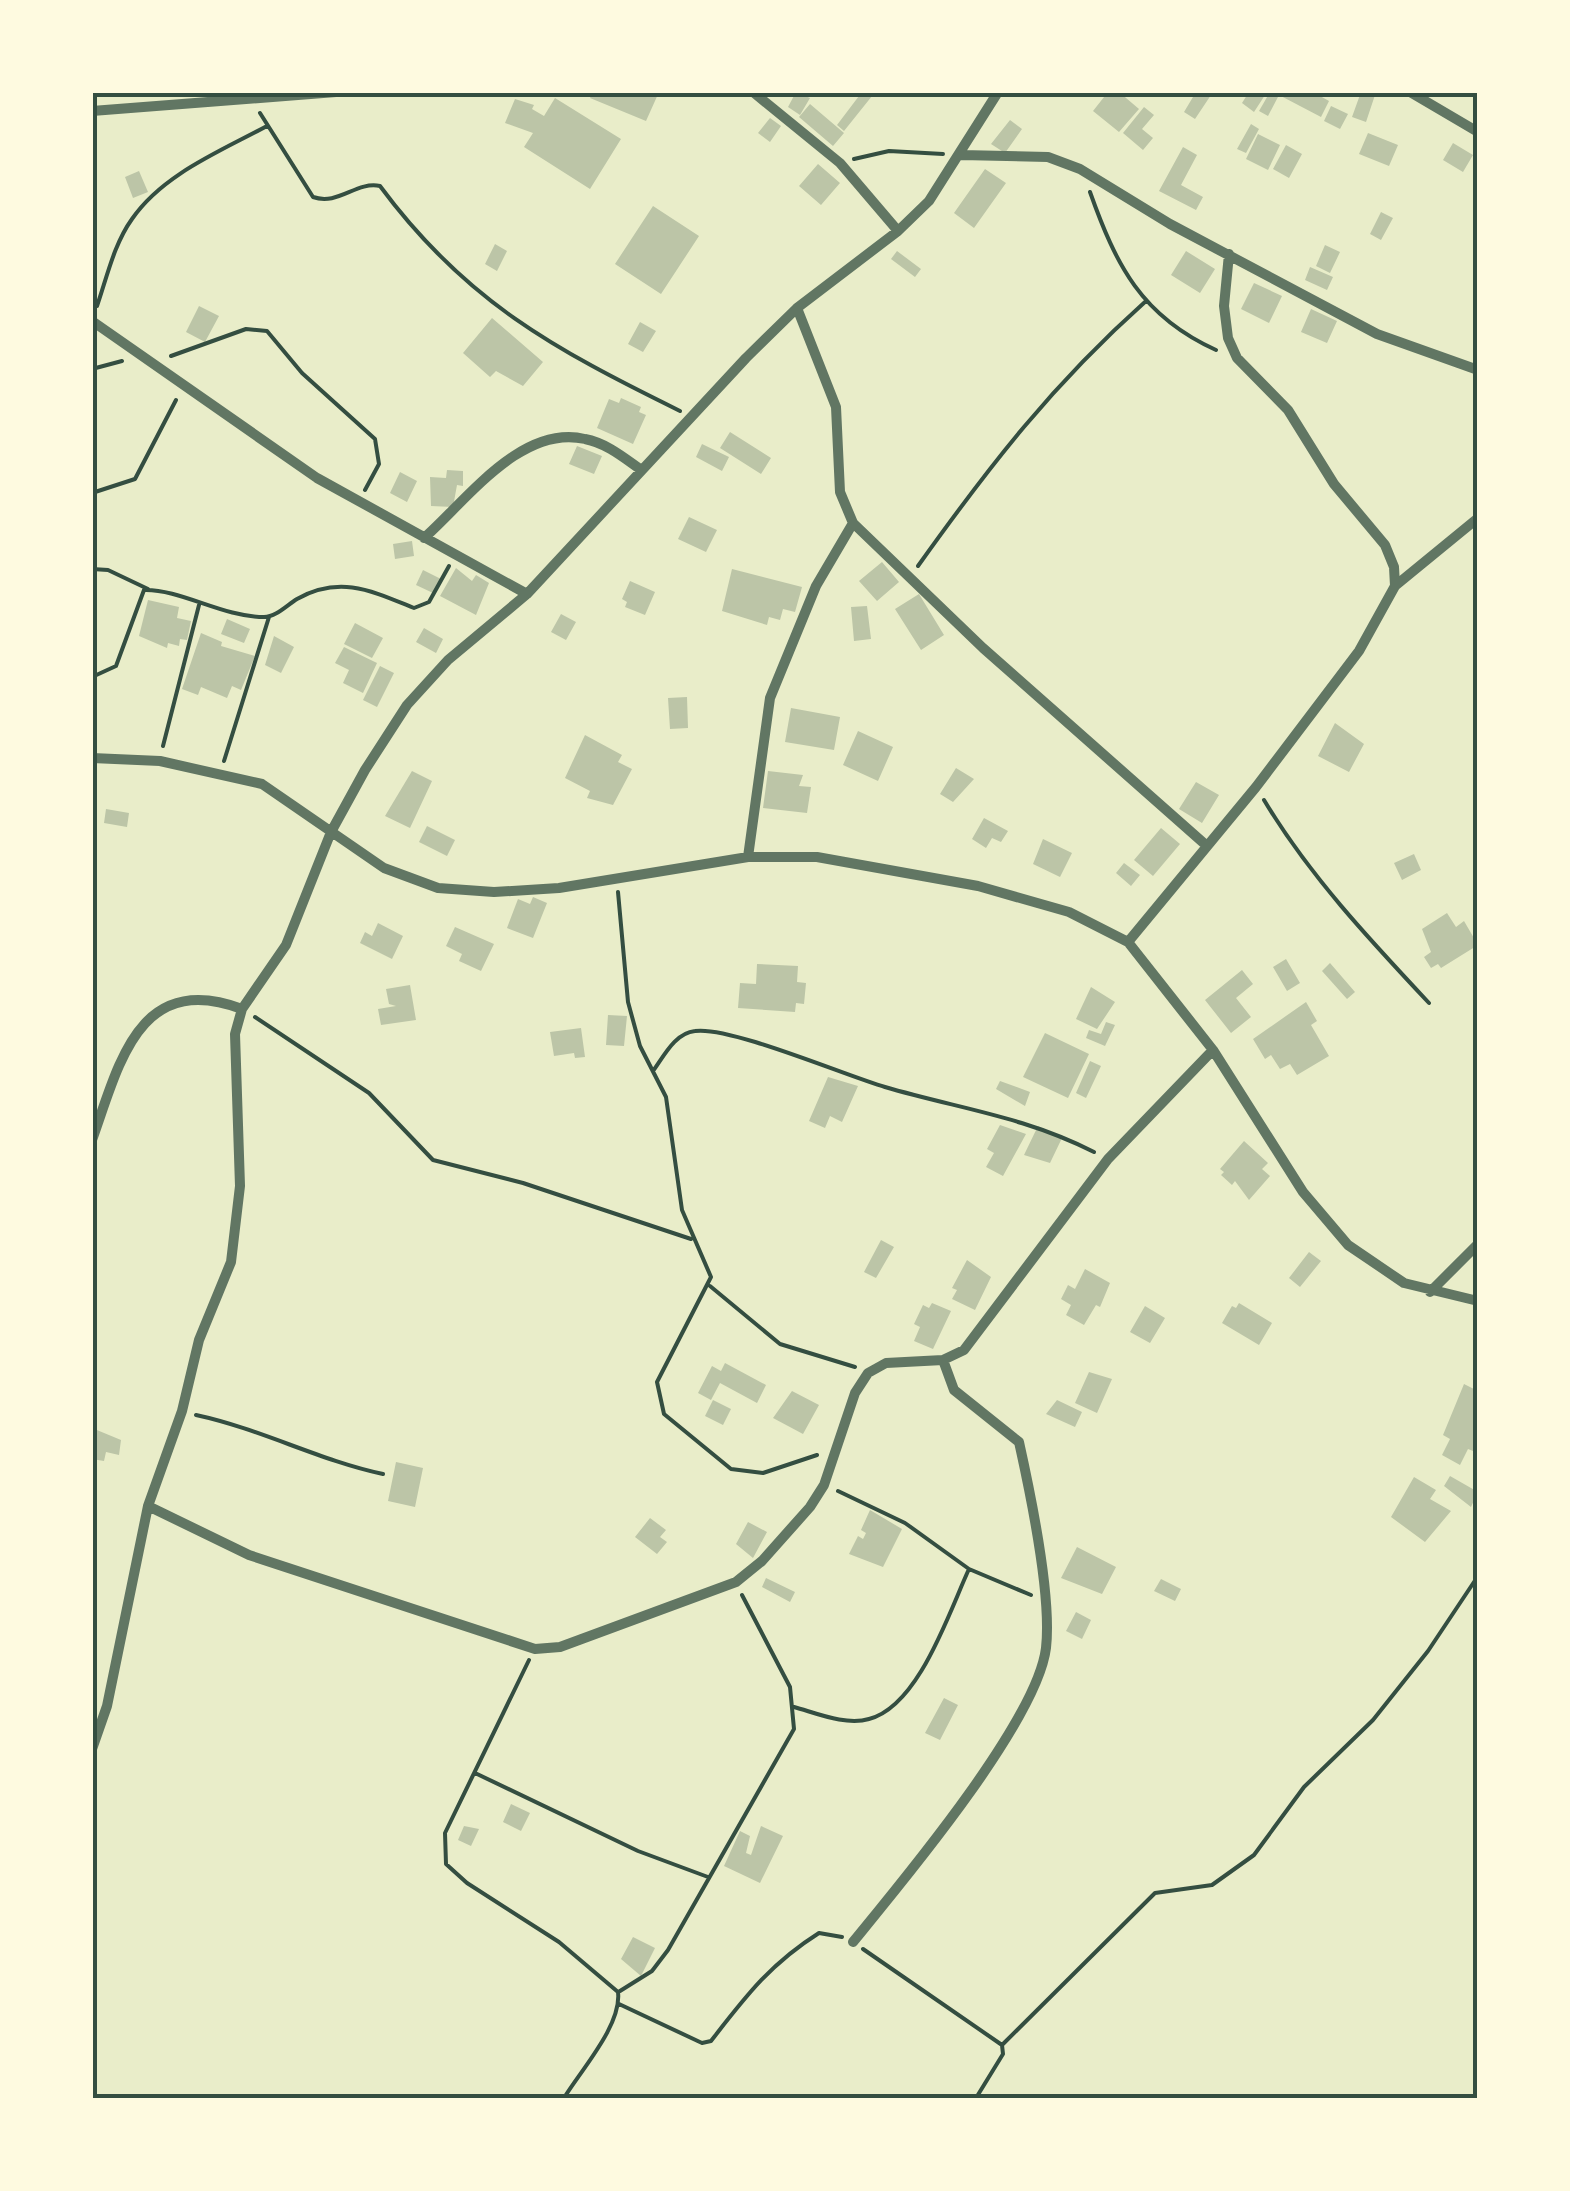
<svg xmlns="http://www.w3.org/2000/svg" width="1570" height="2191" font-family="Literata,serif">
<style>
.building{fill:#bcc5a7}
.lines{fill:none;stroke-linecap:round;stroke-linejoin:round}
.path{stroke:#344e41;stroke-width:4}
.minor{stroke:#617663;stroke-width:10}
.neatline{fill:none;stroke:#344e41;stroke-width:4}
</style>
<rect width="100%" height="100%" fill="#e9edc9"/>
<path class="building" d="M593,92H659L646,121L590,98Z
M796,92L810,98L800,115L788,107Z
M862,92L872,96L844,131L837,125Z
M1108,92H1119L1139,109L1119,132L1093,111Z
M1196,92L1211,95L1195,119L1184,112Z
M1249,92H1267L1254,112L1242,103Z
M1270,92H1313L1329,101L1321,117L1279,95L1268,116L1259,111Z
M1361,92H1376L1366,122L1352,117Z
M555,98L621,139L590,189L524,147L533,133L505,123L515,99L534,105L532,109L544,116Z
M810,104L844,133L833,146L799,117Z
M1331,106L1348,114L1340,129L1324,121Z
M1144,107L1154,115L1142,129L1153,138L1143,150L1123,133Z
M770,118L781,126L770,142L758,133Z
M1010,120L1022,129L1005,153L991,144Z
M1251,124L1259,129L1246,153L1237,149Z
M1368,133L1398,145L1389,166L1359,154Z
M1258,134L1280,145L1268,170L1246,159Z
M1453,143L1473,155L1463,172L1443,160Z
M1286,145L1302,154L1289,178L1273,169Z
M1183,147L1197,155L1181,185L1203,197L1196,210L1159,191Z
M818,164L840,183L821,205L799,186Z
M985,169L1006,183L974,228L954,213Z
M139,171L148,192L133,198L125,177Z
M653,206L699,236L661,294L615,264Z
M1381,212L1393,218L1381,240L1370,234Z
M495,244L507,251L497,271L485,264Z
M1325,245L1340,252L1330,273L1316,266Z
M897,251L921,269L915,277L891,259Z
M1186,251L1215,269L1200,293L1171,275Z
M1310,267L1333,277L1327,290L1305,280Z
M1254,283L1282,296L1269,323L1241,309Z
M199,306L219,316L205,342L186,332Z
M1311,309L1337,321L1327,343L1301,332Z
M492,318L543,362L523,386L496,371L490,377L463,353Z
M640,322L656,331L643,352L628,344Z
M621,398L641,407L639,412L646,415L633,444L597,428L609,399L619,403Z
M730,432L771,458L761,474L720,448Z
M702,444L729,457L722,471L696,457Z
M577,446L602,456L594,474L569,464Z
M447,470L463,471V486L457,485L453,507L431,506L430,477L446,478Z
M400,472L417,481L407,502L390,493Z
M689,517L717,530L706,552L678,539Z
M412,541L414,556L395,559L393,544Z
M882,562L899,582L877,601L859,581Z
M456,568L472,581L476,575L489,583L476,615L440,596Z
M732,569L802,587L795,612L783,609L780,620L769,617L767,625L722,611Z
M423,570L441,579L433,593L416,585Z
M630,581L655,592L645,615L625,607L627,602L622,599Z
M919,594L944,635L921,650L895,609Z
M148,600L179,607L177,618L191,621L187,640L180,639L179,646L168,643L167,648L139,636Z
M867,606L871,639L854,641L851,607Z
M561,614L576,622L566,640L551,632Z
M227,619L250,629L244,643L221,634Z
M355,623L383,638L372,658L344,644Z
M424,628L443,639L436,653L416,642Z
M201,633L222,642L221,646L255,656L241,690L232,686L227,698L201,687L198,695L182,689Z
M274,636L294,647L281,673L265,665Z
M344,647L377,663L363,693L343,683L349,670L335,663Z
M380,666L394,673L377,707L363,700Z
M687,697L688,728L670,729L668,698Z
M791,708L840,717L834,750L785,742Z
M1335,723L1364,744L1349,772L1318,756Z
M858,731L893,747L878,781L843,765Z
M585,735L622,755L618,762L632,769L613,805L587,798L590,791L565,778Z
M956,768L974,779L953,802L940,794Z
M412,771L432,781L410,828L385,816Z
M768,771L803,775L799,786L811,787L807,813L763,808Z
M1196,782L1219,795L1202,823L1179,809Z
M106,809L129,813L127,827L104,823Z
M984,818L1008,831L1001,842L992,838L986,848L972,839Z
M427,826L455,840L447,856L419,842Z
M1161,828L1180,844L1153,876L1134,860Z
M1043,839L1072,853L1060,877L1033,864Z
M1414,854L1421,870L1402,880L1394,863Z
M1124,863L1140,875L1131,886L1116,873Z
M533,897L547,903L533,938L507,928L518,899L530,904Z
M1447,913L1456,927L1464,921L1478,945L1441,968L1438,964L1431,968L1424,957L1431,952L1422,929Z
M378,923L403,936L392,959L360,943L365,932L372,936Z
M455,927L494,944L481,971L459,961L462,954L446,946Z
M1286,959L1300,983L1287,991L1273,967Z
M1330,963L1355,992L1347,999L1322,971Z
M757,964L798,966L797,982L806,983L804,1004L796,1003L795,1012L738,1008L740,983L756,984Z
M1242,970L1253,984L1236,998L1251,1017L1231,1033L1205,1000Z
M410,985L416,1020L381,1025L378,1009L396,1006L389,1004L386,989Z
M1091,987L1115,1002L1097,1029L1076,1019Z
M1306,1002L1317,1021L1311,1025L1329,1056L1297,1075L1290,1064L1280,1069L1271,1055L1265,1059L1253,1039Z
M608,1015L627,1016L624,1046L606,1045Z
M1106,1022L1115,1025L1105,1046L1086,1038L1089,1030L1101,1034Z
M581,1028L585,1057L575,1058L574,1053L554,1056L550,1032Z
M1045,1033L1089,1054L1068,1098L1023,1077Z
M1090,1061L1101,1066L1086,1098L1076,1093Z
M828,1077L858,1086L842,1122L830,1116L825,1128L809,1121Z
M1000,1081L1030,1092L1025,1106L996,1089Z
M1000,1125L1026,1134L1003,1176L986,1167L994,1153L987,1149Z
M1038,1126L1062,1138L1050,1163L1024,1155Z
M1244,1141L1268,1163L1262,1169L1270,1176L1249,1200L1235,1181L1232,1185L1221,1175L1224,1172L1220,1169Z
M881,1240L894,1247L876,1278L864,1272Z
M1309,1252L1321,1261L1300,1287L1289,1278Z
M967,1260L991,1277L975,1310L952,1299L957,1290L952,1288Z
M1085,1269L1110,1283L1100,1307L1096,1305L1084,1325L1066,1315L1071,1305L1061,1299L1068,1285L1075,1289Z
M932,1303L951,1311L933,1349L914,1341L920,1327L914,1324L923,1305L929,1308Z
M1239,1303L1272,1323L1259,1345L1222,1323L1232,1306L1236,1308Z
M1145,1306L1165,1318L1150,1343L1130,1332Z
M725,1363L766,1385L757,1403L720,1383L711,1400L698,1393L712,1366L721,1371Z
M1089,1372L1112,1379L1097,1413L1075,1403Z
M1464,1384L1478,1391V1453L1468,1449L1460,1465L1442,1455L1450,1439L1443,1435Z
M792,1391L819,1405L803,1434L773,1418Z
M713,1400L731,1409L723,1425L705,1416Z
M1057,1400L1082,1412L1075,1427L1046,1414Z
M92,1428L121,1440L119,1455L106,1452L104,1461L92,1459Z
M396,1462L423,1468L415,1507L388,1501Z
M1450,1476L1478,1492L1471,1507L1444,1486Z
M1414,1477L1436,1490L1430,1499L1451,1511L1425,1542L1391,1517Z
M870,1510L902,1529L883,1567L849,1554L858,1536L863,1539L866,1533L861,1530Z
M650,1518L666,1530L660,1537L667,1542L657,1554L635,1537Z
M748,1522L767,1532L753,1558L736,1544Z
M1077,1547L1116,1567L1102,1594L1061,1578Z
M766,1578L795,1592L790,1602L762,1587Z
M1161,1579L1181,1589L1175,1601L1154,1591Z
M1076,1612L1091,1620L1082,1639L1066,1631Z
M944,1698L958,1705L940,1740L925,1733Z
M511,1804L530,1813L521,1831L503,1822Z
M464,1826L479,1829L471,1846L458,1840Z
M761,1826L783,1836L760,1883L724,1866L740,1831L750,1836L746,1853L751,1855Z
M633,1937L655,1948L641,1976L621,1959Z"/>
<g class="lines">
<path class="path" d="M260,113L313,197C338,206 356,181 380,186C465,301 554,349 680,411
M854,159L889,151L943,154
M1090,192C1116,265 1141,316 1216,350
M97,306C107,277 114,244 132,219C163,174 221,151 267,126
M171,356L246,329L267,331L302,373L375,439L379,464L365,490
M92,369L122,361
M92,493L135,479L176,400
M918,566C990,465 1053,384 1146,301
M92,569L108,570L148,589
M92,677L116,666L144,590C181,589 222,617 264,617C276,617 287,605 297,599C340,575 372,591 414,608L429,602L449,566
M163,746L199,605
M224,761L269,617
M1264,800C1309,875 1369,939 1429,1003
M618,892L628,1002L640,1046L666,1097L682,1210L711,1277L657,1382L664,1414L731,1469L763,1473L817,1455
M255,1017L369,1093L433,1160L523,1183L691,1239
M653,1071C664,1056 675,1033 695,1031C730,1026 844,1075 885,1087C960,1109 1023,1116 1094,1152
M710,1286L780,1344L855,1367
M196,1415C261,1429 318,1460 383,1474
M838,1491L905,1523L969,1569L1031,1595
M529,1660L445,1833L446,1864L467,1883L559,1942L618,1992C622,2025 581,2070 564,2098
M794,1707C816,1713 846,1726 869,1719C919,1706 949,1612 969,1569
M475,1773L638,1851L708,1877
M863,1949L1002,2045L1003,2054L976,2098
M620,1991L652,1971L668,1950L794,1729L790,1687L742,1595
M619,2004L702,2043L711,2041C746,1996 770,1964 819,1933L842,1937
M1002,2045L1155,1893L1212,1885L1254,1855L1304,1787L1373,1720L1428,1651L1478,1576"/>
<path class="minor" d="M753,92L840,163L898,231
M1410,92L1478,132
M92,111L336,92
M961,155L1048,157L1080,169L1170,224L1377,334L1478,370
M797,308L836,407L840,492L853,523L983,648L1207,846
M92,321L317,478L527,594
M424,538C466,501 521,424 585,439C606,443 623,457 640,469
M1395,586L1478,518
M92,758L160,761L262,784L384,868L438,888L494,892L559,888L748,857H817L978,886L1069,912L1128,942L1213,1050L1303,1192L1348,1245L1404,1283L1478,1301
M748,857L770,698L816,586L853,523
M1128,942L1256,787L1359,651L1395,586L1394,567L1385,545L1334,484L1288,410L1237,358L1228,338L1224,306L1229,254
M92,1140C119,1065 138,970 242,1009
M1430,1292L1478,1244
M148,1506L249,1555L535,1649L560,1647L736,1582L762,1561L810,1507L824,1485L855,1393L868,1373L886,1363L943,1360L964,1350L1108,1159L1213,1050
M92,1749L107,1706L148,1506L182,1411L199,1340L231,1262L240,1186L235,1034L242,1009L286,945L331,832L365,770L407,705L448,660L527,594L746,358L797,308L898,231L929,201L998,92
M853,1942C903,1881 1037,1721 1046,1648C1052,1595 1031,1496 1019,1442L954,1390L943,1360"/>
</g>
<rect width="1570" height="2191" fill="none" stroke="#fefae0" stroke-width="190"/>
<rect x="95" y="95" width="1380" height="2001" class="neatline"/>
</svg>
